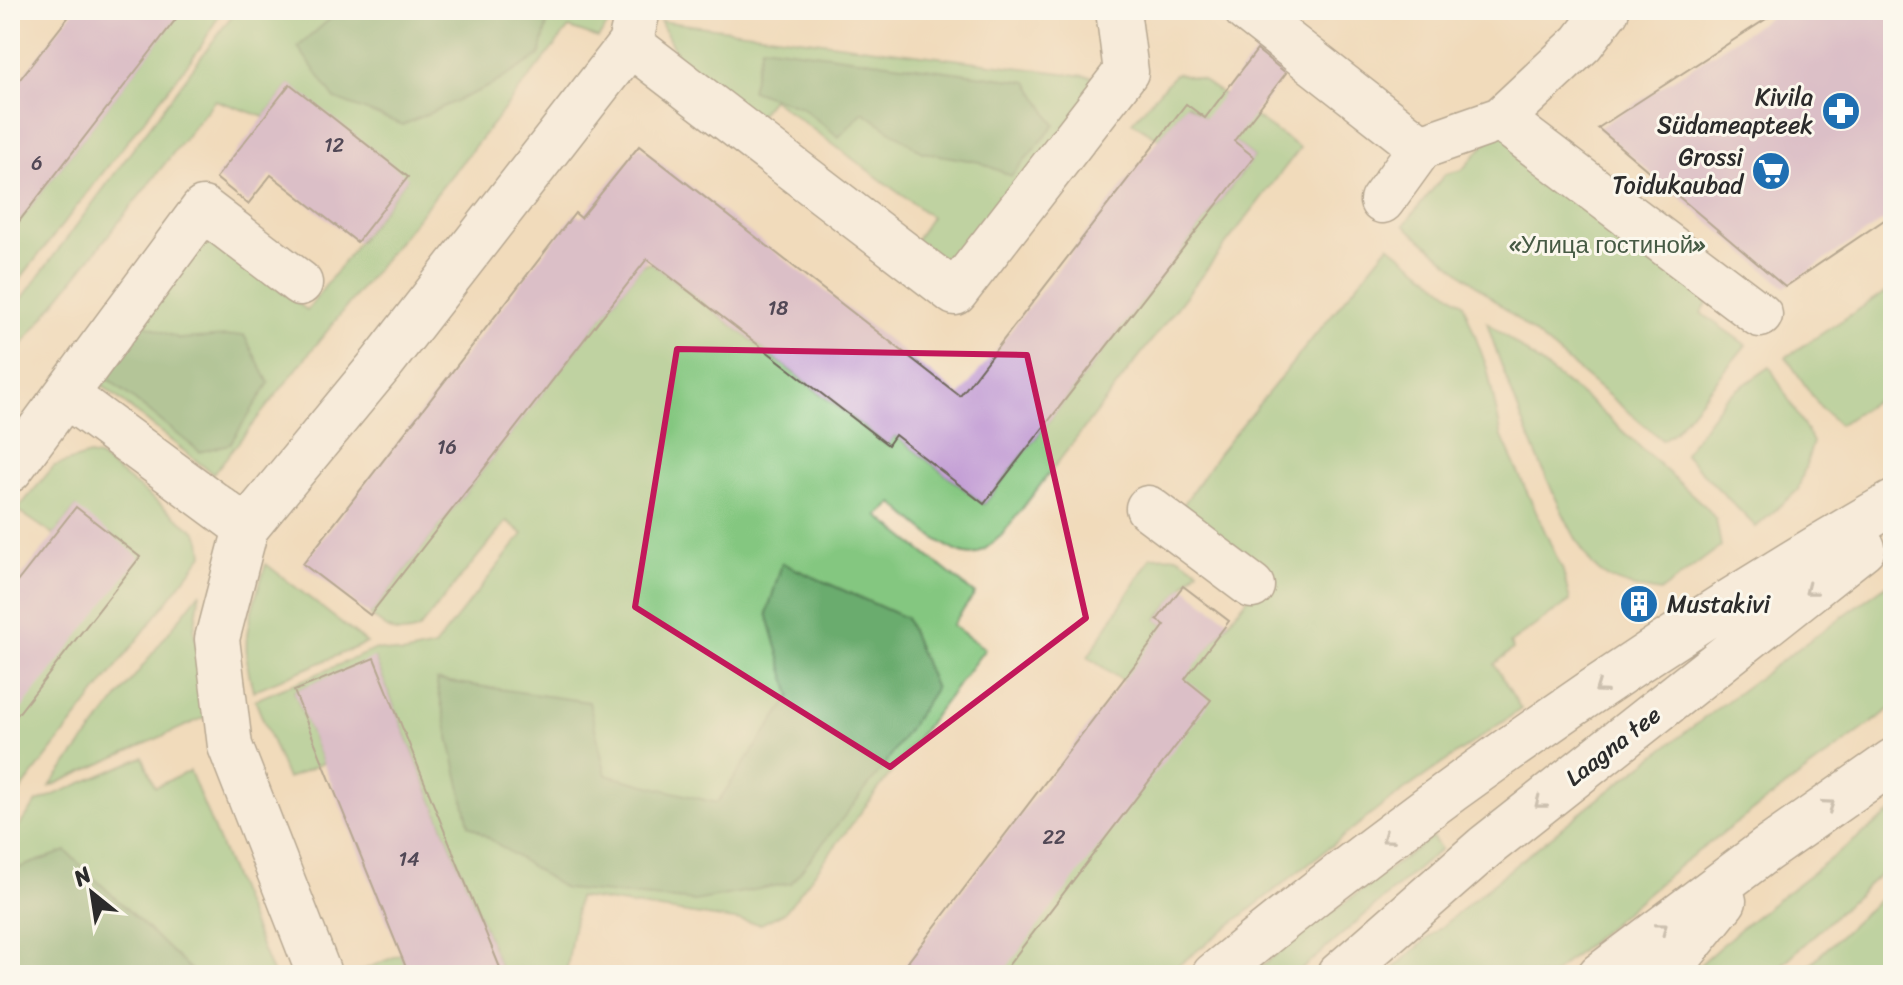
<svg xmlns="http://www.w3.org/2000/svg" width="1903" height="985" font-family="Sriracha,sans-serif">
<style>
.green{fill:#84c780;stroke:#587956;stroke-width:2}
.forest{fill:#6bac6e;stroke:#4b6c4c;stroke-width:2}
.building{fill:#c29dd5}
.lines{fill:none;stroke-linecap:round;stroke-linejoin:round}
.minor-casing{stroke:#70695d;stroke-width:47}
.major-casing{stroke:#70695d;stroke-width:47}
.minor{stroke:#fff;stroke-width:44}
.major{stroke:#fff;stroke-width:44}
.oneway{stroke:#a0a0a0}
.marked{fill:none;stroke:#c2185b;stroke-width:6;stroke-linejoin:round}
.labels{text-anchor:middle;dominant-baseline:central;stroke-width:6;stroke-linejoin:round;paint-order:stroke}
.number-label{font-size:20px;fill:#514856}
.poi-label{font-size:24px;fill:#2b2b2b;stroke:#fbf7ec;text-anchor:end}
.park-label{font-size:24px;fill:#465a44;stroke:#fbf7ec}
.street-label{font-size:24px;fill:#2b2b2b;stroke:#fbf7ec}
</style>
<rect width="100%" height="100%" fill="#fbf7ec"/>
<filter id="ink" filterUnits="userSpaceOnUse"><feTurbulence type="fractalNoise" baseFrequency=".0125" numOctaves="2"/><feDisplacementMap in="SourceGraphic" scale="16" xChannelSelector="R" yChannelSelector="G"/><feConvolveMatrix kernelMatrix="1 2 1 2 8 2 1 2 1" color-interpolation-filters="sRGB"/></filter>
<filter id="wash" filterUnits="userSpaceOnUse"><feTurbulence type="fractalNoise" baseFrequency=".006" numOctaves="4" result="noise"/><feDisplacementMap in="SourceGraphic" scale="32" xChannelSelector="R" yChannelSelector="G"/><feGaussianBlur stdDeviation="1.8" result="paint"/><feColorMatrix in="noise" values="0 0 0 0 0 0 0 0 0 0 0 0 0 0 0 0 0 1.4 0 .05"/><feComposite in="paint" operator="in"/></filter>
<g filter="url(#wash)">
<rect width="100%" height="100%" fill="#f1dbbb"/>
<path class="green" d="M182,10H222L200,48L10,292V233Z
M236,10L619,11L598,38L569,28L213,474L93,378L182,250L209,239L307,310L407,178L290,85L264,117L215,100L10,360V315Z
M660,21L1093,77L1094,89L964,261L935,258L913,244L931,217L772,99L754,121L692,86Z
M1176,73L1201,79L1300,148L1001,536C994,541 985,551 976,554C954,561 910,517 893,503L878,516L975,594L952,625L985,649L785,912L761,924L578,897L566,975H503L375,659L294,691L323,763L287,779L255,700L376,649L402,654L434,647L523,534L507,521L418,630C396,638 387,629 370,615L642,265L652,263L887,445L895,435L984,504L1254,157L1187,104L1159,139L1132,122Z
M1501,126L1714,293L1701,313L1746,345L1674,432L1662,440L1404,225L1445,174L1462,170Z
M1389,245L1463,303L1487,368L1502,437L1563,571L1570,601L1510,643L1513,649L1494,664L1521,709L1386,803L1166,975H1001L1123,681L1088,657L1151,557L1177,556L1198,569L1157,619L1203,654L1266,576L1186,512L1183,505L1218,454Z
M1893,287V389L1839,425L1820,407L1786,357Z
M1487,322L1594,405L1707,508L1716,520L1721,546L1660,592C1641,589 1619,585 1602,574C1572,556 1498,363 1487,322Z
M1770,367L1813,442L1798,490L1756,527L1684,454L1725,398Z
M89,455L99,457L196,532L201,540L203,555L10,804V724L76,507L54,535L17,510L54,466Z
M266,564L367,643L253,691C238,638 251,614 266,564Z
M1893,580V707L1681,864L1552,975H1386C1546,833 1719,705 1893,580Z
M200,592L194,630L210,715L49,787Z
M143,757L155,787L190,771L273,975H10V838L37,802Z
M1890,813L1893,862L1771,975H1688L1747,923Z
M1432,837L1441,849L1295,975H1249Z
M1893,886V975H1799L1805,969Z
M401,954L409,975H351Z"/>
<path class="forest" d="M340,10H543L550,11L540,55L492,85L403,125L335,99L298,47Z
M762,46L1028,82L1055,125L1011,176L979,162L922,152L863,112L839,137L801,107L751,90Z
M143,324L180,339L244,335L269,383L230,444L200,452L107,378Z
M782,563L906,618L935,689L881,770L791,883L695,901L565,889L469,825L436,680L589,702L606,775L717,803L791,696L767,613Z
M66,851L196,975H10V871Z"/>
<g id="blocks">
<path class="building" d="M74,10H183L10,233V92Z
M1780,10H1893V214L1785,287L1598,128Z
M1257,50L1286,73L1234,141L1254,157L984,504L895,435L888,445L647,259L370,615L303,564L575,213L581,218L639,146L960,396L1186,104L1205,118Z
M290,84L408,177L357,242L271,175L248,204L216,178Z
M76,507L140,557L10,724V591Z
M1183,586L1229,621L1185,679L1211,700L1001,975H898L1165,625L1157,620Z
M374,658L503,975H409L294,691Z"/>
</g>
</g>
<g filter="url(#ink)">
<use href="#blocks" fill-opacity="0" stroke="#70695d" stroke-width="2"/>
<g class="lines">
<g class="minor-casing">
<path id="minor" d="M1246,10L1421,147L1382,201
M630,44L955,293L1126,72L1118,10
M1501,119L1582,43L1607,10
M1421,147L1501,119L1760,315
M66,395L246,528
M10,470L203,209L300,283
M1148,508L1252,586
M318,971L230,746L217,639L246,528L382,363L630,44L638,10"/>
</g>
<g class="major-casing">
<path id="major" d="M1214,975C1427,799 1654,641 1893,503
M1339,975L1485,847L1863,548
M1600,975L1766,850L1893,761
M1665,975L1724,901"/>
</g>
<use href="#minor" class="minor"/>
<use href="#major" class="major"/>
</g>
<defs><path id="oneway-chevron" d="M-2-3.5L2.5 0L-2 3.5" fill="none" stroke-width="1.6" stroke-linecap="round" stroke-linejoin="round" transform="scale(2)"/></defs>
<g class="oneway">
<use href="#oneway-chevron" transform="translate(1810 590) rotate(142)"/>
<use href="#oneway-chevron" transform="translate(1600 688) rotate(145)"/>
<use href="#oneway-chevron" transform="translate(1540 803) rotate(142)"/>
<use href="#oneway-chevron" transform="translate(1829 805) rotate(-35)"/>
<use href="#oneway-chevron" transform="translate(1387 838) rotate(144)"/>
<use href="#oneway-chevron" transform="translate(1662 928) rotate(-37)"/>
</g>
</g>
<path d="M0 0H1903V985H0ZM677,349L1027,355L1086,618L890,767L635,607Z" fill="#f1dbbb" fill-opacity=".55" fill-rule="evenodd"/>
<path class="marked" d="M677,349L1027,355L1086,618L890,767L635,607Z"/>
<defs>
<g id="pharmacy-disc" transform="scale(2)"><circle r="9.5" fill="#1f6fb2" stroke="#fbf7ec"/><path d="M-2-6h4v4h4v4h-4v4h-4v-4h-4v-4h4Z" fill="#fff"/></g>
<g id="supermarket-disc" transform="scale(2)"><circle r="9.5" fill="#1f6fb2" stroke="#fbf7ec"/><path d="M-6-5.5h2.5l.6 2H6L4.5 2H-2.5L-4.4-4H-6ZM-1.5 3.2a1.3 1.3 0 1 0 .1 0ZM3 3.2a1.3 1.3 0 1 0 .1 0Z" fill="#fff"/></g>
<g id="building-disc" transform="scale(2)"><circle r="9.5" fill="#1f6fb2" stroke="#fbf7ec"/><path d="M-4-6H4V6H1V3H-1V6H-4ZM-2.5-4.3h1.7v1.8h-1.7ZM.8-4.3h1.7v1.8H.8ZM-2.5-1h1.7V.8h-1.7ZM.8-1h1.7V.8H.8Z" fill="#fff"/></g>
</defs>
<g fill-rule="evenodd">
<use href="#pharmacy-disc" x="1841" y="111"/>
<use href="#supermarket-disc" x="1771" y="171"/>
<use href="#building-disc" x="1639" y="604"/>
</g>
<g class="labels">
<g class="number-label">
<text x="334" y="145">12</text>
<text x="37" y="163">6</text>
<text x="778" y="308">18</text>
<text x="447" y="447">16</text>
<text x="1054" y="837">22</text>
<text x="409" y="859">14</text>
</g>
<g class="poi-label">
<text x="1813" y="97">Kivila<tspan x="1813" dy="28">Südameapteek</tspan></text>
<text x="1743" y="157">Grossi<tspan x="1743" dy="28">Toidukaubad</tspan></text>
<text x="1667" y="604" text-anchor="start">Mustakivi</text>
</g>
<g class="park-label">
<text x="1607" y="245">«Улица гостиной»</text>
</g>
<g class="street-label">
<text transform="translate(1613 746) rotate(-38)">Laagna tee</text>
</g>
</g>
<rect width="1903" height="985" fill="none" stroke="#fbf7ec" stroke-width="40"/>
<g transform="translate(92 893) rotate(330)" stroke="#fbf7ec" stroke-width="6" paint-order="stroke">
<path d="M0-6L14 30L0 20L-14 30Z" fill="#2b2b2b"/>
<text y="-12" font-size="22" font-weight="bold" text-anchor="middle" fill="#2b2b2b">N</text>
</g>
</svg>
